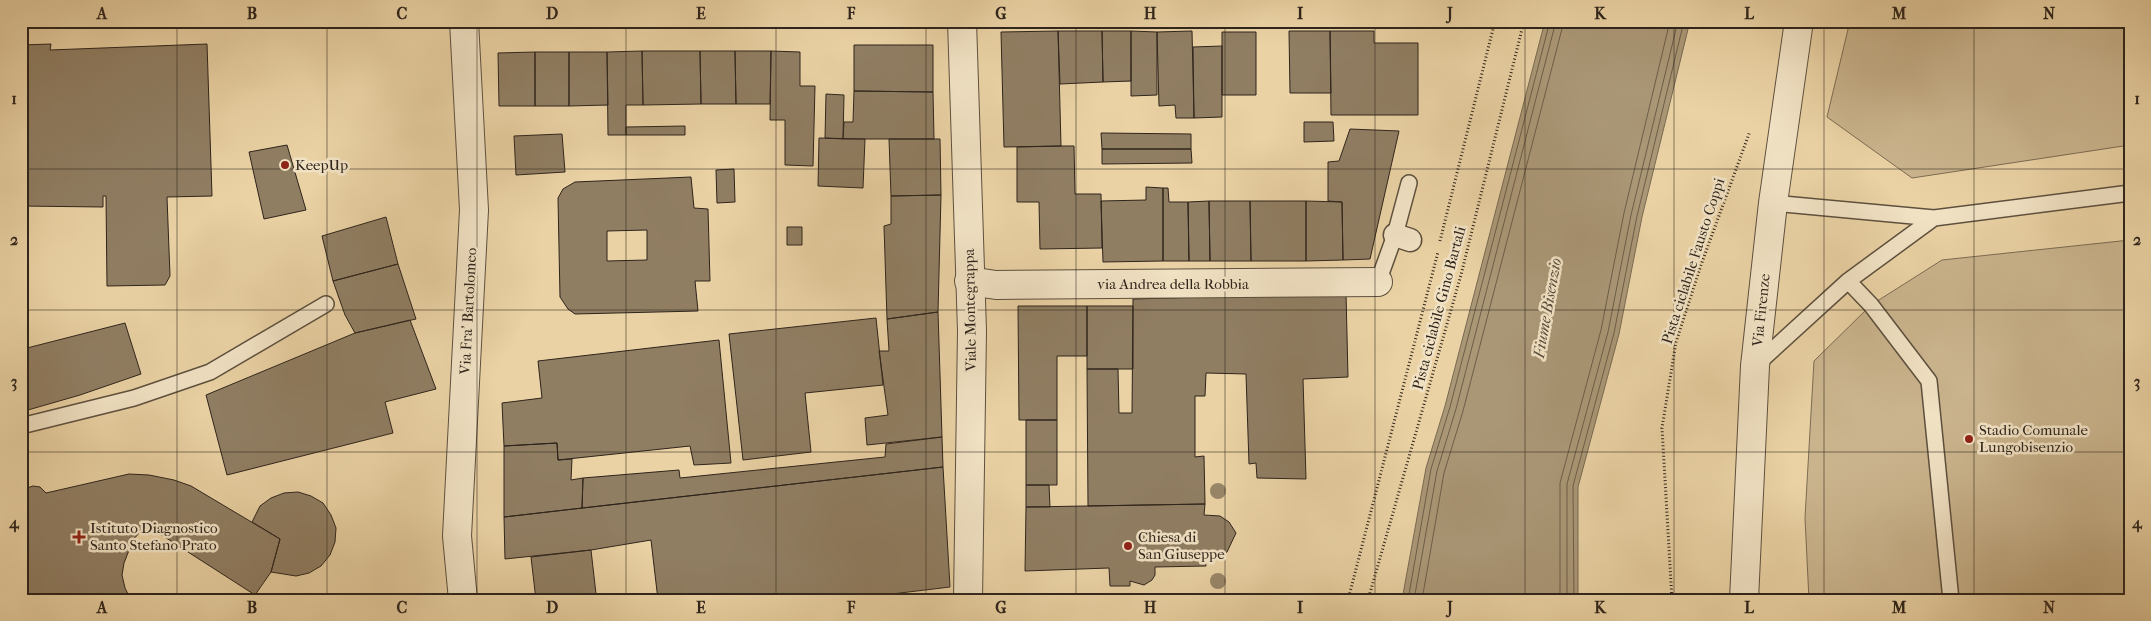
<svg xmlns="http://www.w3.org/2000/svg" width="2151" height="621" font-family="'IM FELL French Canon',serif">
<style>
.green{fill:#cab48d;stroke:#7c6c54}
.water{fill:#aa9776;stroke:#786952}
.lines{fill:none;stroke-linecap:round;stroke-linejoin:round}
.shore{stroke:#6c5e49;stroke-width:1}
.building{fill:#907e63;stroke:#2e241c;fill-rule:evenodd}
.service-casing{stroke:#5d503e;stroke-width:18}
.pedestrian-casing{stroke:#5d503e;stroke-width:25}
.minor-casing{stroke:#5d503e;stroke-width:30}
.tertiary-casing{stroke:#5d503e;stroke-width:30}
.path{stroke:#2e241c;stroke-width:3;stroke-dasharray:1 2.5;stroke-linecap:butt}
.service{stroke:#f1e2c4;stroke-width:15}
.pedestrian{stroke:#f1e2c4;stroke-width:22}
.minor{stroke:#f1e2c4;stroke-width:28}
.tertiary{stroke:#f1e2c4;stroke-width:28}
.tree{fill:#988669}
.grid{fill:none;stroke:#2e241c;stroke-width:1;stroke-opacity:0.55}
.poi-dot{fill:#8f2418;stroke:#f1e2c4;stroke-width:2}
.labels{text-anchor:middle;dominant-baseline:central;stroke-width:5;stroke-linejoin:round;paint-order:stroke}
.poi-label{font-size:15px;fill:#2e241c;stroke:#f1e2c4;text-anchor:start}
.street-label{font-size:15px;fill:#2e241c;stroke:#f1e2c4}
.water-label{font-size:16px;font-style:italic;fill:#594c3c;stroke:#f1e2c4}
.neatline{fill:none;stroke:#2e241c;stroke-width:2}
.grid-label{font-size:16px;text-anchor:middle;font-weight:bold;fill:#2e241c}
</style>
<rect width="100%" height="100%" fill="#ead2a4"/>
<filter id="stains"><feTurbulence type="fractalNoise" baseFrequency=".004" numOctaves="4"/><feColorMatrix values="0 0 0 0 .2 0 0 0 0 .09 0 0 0 0 .02 0 0 0 .5 -.17"/></filter>
<radialGradient id="worn" r=".72"><stop offset=".6" stop-color="#630" stop-opacity="0"/><stop offset="1" stop-color="#630" stop-opacity=".3"/></radialGradient>
<path class="green" d="M1850,21H2130V145L1912,178L1827,117Z
M2130,240V600H1809L1805,518L1814,361L1871,305L1942,260Z"/>
<path class="water" d="M1545,21H1690L1642,217L1619,334L1578,487V600H1402L1426,468L1445,406Z"/>
<g class="lines">
<path class="shore" d="M1408,600L1431,469L1450,407L1550,21
M1414,600L1437,471L1456,409L1556,21
M1422,600L1444,473L1463,411L1564,21
M1560,600V483L1601,330L1624,213L1670,21
M1567,600V484L1608,332L1631,215L1678,21
M1574,600L1573,486L1614,333L1637,216L1684,21"/>
</g>
<path class="building" d="M1058,31H1102L1103,82L1060,84Z
M1058,31L1061,146L1004,147L1001,32Z
M1102,31H1131V81L1103,82Z
M1131,31L1157,32V95L1131,96Z
M1192,31L1194,118H1176L1175,105L1159,106L1157,32Z
M1289,31H1330L1331,93H1290Z
M1330,31H1374V43H1418V115H1331Z
M1222,32H1256V95H1222Z
M51,44L50,50L207,44L212,196L167,197L170,276L165,285L107,286L106,196H103V207L21,206V45Z
M854,45H933V92L854,91Z
M1222,46V117L1194,118L1193,47Z
M642,51H700L701,104L643,105Z
M642,51L643,105H626V135H608L607,52Z
M700,51H735L736,104H701Z
M735,51H771L770,104H736Z
M771,51L800,52V86H815L813,166L785,165V120H770Z
M535,52H569V106H535Z
M535,52V106H499L498,53Z
M569,52H607L608,105L569,106Z
M854,91L933,92L934,139H843L844,122H853Z
M826,94L844,95L843,139L825,138Z
M1304,122H1333L1334,141L1304,142Z
M685,126V135H626V127Z
M1350,129L1399,131L1370,259L1343,260L1342,202L1328,201V162L1339,161Z
M1101,133L1191,134V149H1102Z
M562,134L565,172L516,175L514,136Z
M819,138L865,139L863,188L818,186Z
M889,139H940L941,195L891,196Z
M287,145L306,210L264,219L249,152Z
M1061,146H1074L1075,194H1101L1102,248L1040,249L1039,202H1017V147Z
M1102,149H1191L1192,163L1102,164Z
M734,169L735,202L717,203L716,170Z
M691,177L694,208L708,209L710,281H695L698,311L575,314L568,309L560,297L558,198L563,189L575,182ZM647,230V260L607,261V231Z
M1146,187L1163,188V261L1103,262L1101,201L1146,200Z
M1163,188H1168L1169,202H1188L1189,261H1163Z
M941,195L938,312L887,319L884,226L891,224V196Z
M1209,201H1250L1251,261H1210Z
M1209,201L1210,261H1189L1188,202Z
M1250,201H1306V261H1251Z
M1306,201L1342,202L1343,260L1306,261Z
M386,217L398,264L333,281L322,236Z
M787,227H802V245H787Z
M398,264L416,319L355,333L345,315L333,281Z
M21,279L27,348L125,323L141,374L80,395L21,412Z
M1346,293L1348,377L1303,379L1306,479L1257,478L1256,463L1249,464L1246,374L1206,373L1205,396H1195V457L1204,456L1205,504L1088,506L1087,369H1118L1119,413H1132L1133,299Z
M1018,306H1087V356H1057V420H1019Z
M1087,306H1133V369H1087Z
M938,312L942,437L867,445L865,418L888,415L879,351H889L887,319Z
M876,318L883,385L805,393L811,452L743,460L729,334Z
M410,320L436,389L385,402L393,433L227,475L206,395L355,333Z
M719,340L731,463L694,465L690,446L558,460L557,443L504,446L502,403L542,398L538,361Z
M1026,420H1057V485H1026Z
M942,437L943,467L582,508L583,478L679,470L680,478L885,457L886,444Z
M557,443L558,460L572,459L571,480L583,478L582,508L504,517V446Z
M943,467L950,587L875,596V600H658L651,540L591,550L505,559L504,517Z
M129,474L149,475L174,480L191,486L280,539L271,572L255,595L160,534L148,528L139,533L133,540L124,563L122,575L125,588L131,600H21V493L24,489L33,486L40,487L46,493Z
M1026,485H1049L1050,507H1026Z
M298,492L311,496L323,503L331,515L336,528L335,542L330,555L321,566L309,573L296,576L271,572L280,539L252,522L260,506L271,498L284,493Z
M1205,504L1204,515L1220,516L1229,522L1236,533L1227,552L1217,559L1205,558L1206,566L1155,567V575L1152,580L1144,585L1130,581V586H1110L1109,568L1025,571L1026,507Z
M591,550L596,594L536,600L531,557Z
M596,594V600H536Z"/>
<g class="lines">
<g class="service-casing">
<path id="service" d="M1773,203L1934,218L2130,193
M1848,281L1871,305L1929,381L1951,600
M1378,282L1395,235L1409,183
M1756,365L1848,281L1934,218
M21,426L134,398L210,372L326,304"/>
</g>
<g class="pedestrian-casing">
<path id="pedestrian" d="M1395,235L1410,240"/>
</g>
<g class="minor-casing">
<path id="minor" d="M969,281L996,285L1378,282
M463,600L457,536L474,210L464,21"/>
</g>
<g class="tertiary-casing">
<path id="tertiary" d="M962,21L972,331L968,600
M1744,600L1755,366L1773,203L1799,21"/>
</g>
<path class="path" d="M1440,241L1495,21
M1348,600L1438,252
M1368,600L1461,275L1524,21
M1672,600L1662,428L1676,342L1701,265L1750,131"/>
<use href="#service" class="service"/>
<use href="#pedestrian" class="pedestrian"/>
<use href="#minor" class="minor"/>
<use href="#tertiary" class="tertiary"/>
</g>
<g class="tree">
<circle cx="1218" cy="491" r="8"/>
<circle cx="1218" cy="581" r="8"/>
</g>
<path class="grid" d="M177,21V600M327,21V600M477,21V600M626,21V600M776,21V600M926,21V600M1076,21V600M1225,21V600M1375,21V600M1525,21V600M1674,21V600M1824,21V600M1974,21V600M21,169H2130M21,310H2130M21,452H2130"/>
<g class="poi-dot">
<circle cx="285" cy="165" r="5"/>
<circle cx="1969" cy="439" r="5"/>
<path d="M76.5 529.5h5v5h5v5h-5v5h-5v-5h-5v-5h5z"/>
<circle cx="1128" cy="546" r="5"/>
</g>
<g class="labels">
<g class="poi-label">
<text x="295" y="165">KeepUp</text>
<text x="1979" y="430">Stadio Comunale<tspan x="1979" dy="17">Lungobisenzio</tspan></text>
<text x="90" y="528">Istituto Diagnostico<tspan x="90" dy="17">Santo Stefano Prato</tspan></text>
<text x="1138" y="537">Chiesa di<tspan x="1138" dy="17">San Giuseppe</tspan></text>
</g>
<g class="street-label">
<text transform="translate(1693 261) rotate(-72)">Pista ciclabile Fausto Coppi</text>
<text x="1173" y="284">via Andrea della Robbia</text>
<text transform="translate(1439 308) rotate(-75)">Pista ciclabile Gino Bartali</text>
<text transform="translate(970 310) rotate(-91)">Viale Montegrappa</text>
<text transform="translate(1761 310) rotate(-84)">Via Firenze</text>
<text transform="translate(468 311) rotate(-87)">Via Fra' Bartolomeo</text>
</g>
<g class="water-label">
<text transform="translate(1547 308) rotate(-80)">Fiume Bisenzio</text>
</g>
</g>
<rect width="2151" height="621" fill="none" stroke="#ead2a4" stroke-width="55"/>
<rect x="28" y="28" width="2096" height="566" class="neatline"/>
<g class="grid-label">
<text x="102" y="19">A</text>
<text x="252" y="19">B</text>
<text x="402" y="19">C</text>
<text x="552" y="19">D</text>
<text x="701" y="19">E</text>
<text x="851" y="19">F</text>
<text x="1001" y="19">G</text>
<text x="1150" y="19">H</text>
<text x="1300" y="19">I</text>
<text x="1450" y="19">J</text>
<text x="1600" y="19">K</text>
<text x="1749" y="19">L</text>
<text x="1899" y="19">M</text>
<text x="2049" y="19">N</text>
<text x="14" y="104">1</text>
<text x="2137" y="104">1</text>
<text x="14" y="245">2</text>
<text x="2137" y="245">2</text>
<text x="14" y="387">3</text>
<text x="2137" y="387">3</text>
<text x="14" y="528">4</text>
<text x="2137" y="528">4</text>
<text x="102" y="613">A</text>
<text x="252" y="613">B</text>
<text x="402" y="613">C</text>
<text x="552" y="613">D</text>
<text x="701" y="613">E</text>
<text x="851" y="613">F</text>
<text x="1001" y="613">G</text>
<text x="1150" y="613">H</text>
<text x="1300" y="613">I</text>
<text x="1450" y="613">J</text>
<text x="1600" y="613">K</text>
<text x="1749" y="613">L</text>
<text x="1899" y="613">M</text>
<text x="2049" y="613">N</text>
</g>
<rect width="100%" height="100%" filter="url(#stains)"/>
<rect width="100%" height="100%" fill="url(#worn)"/>
</svg>
